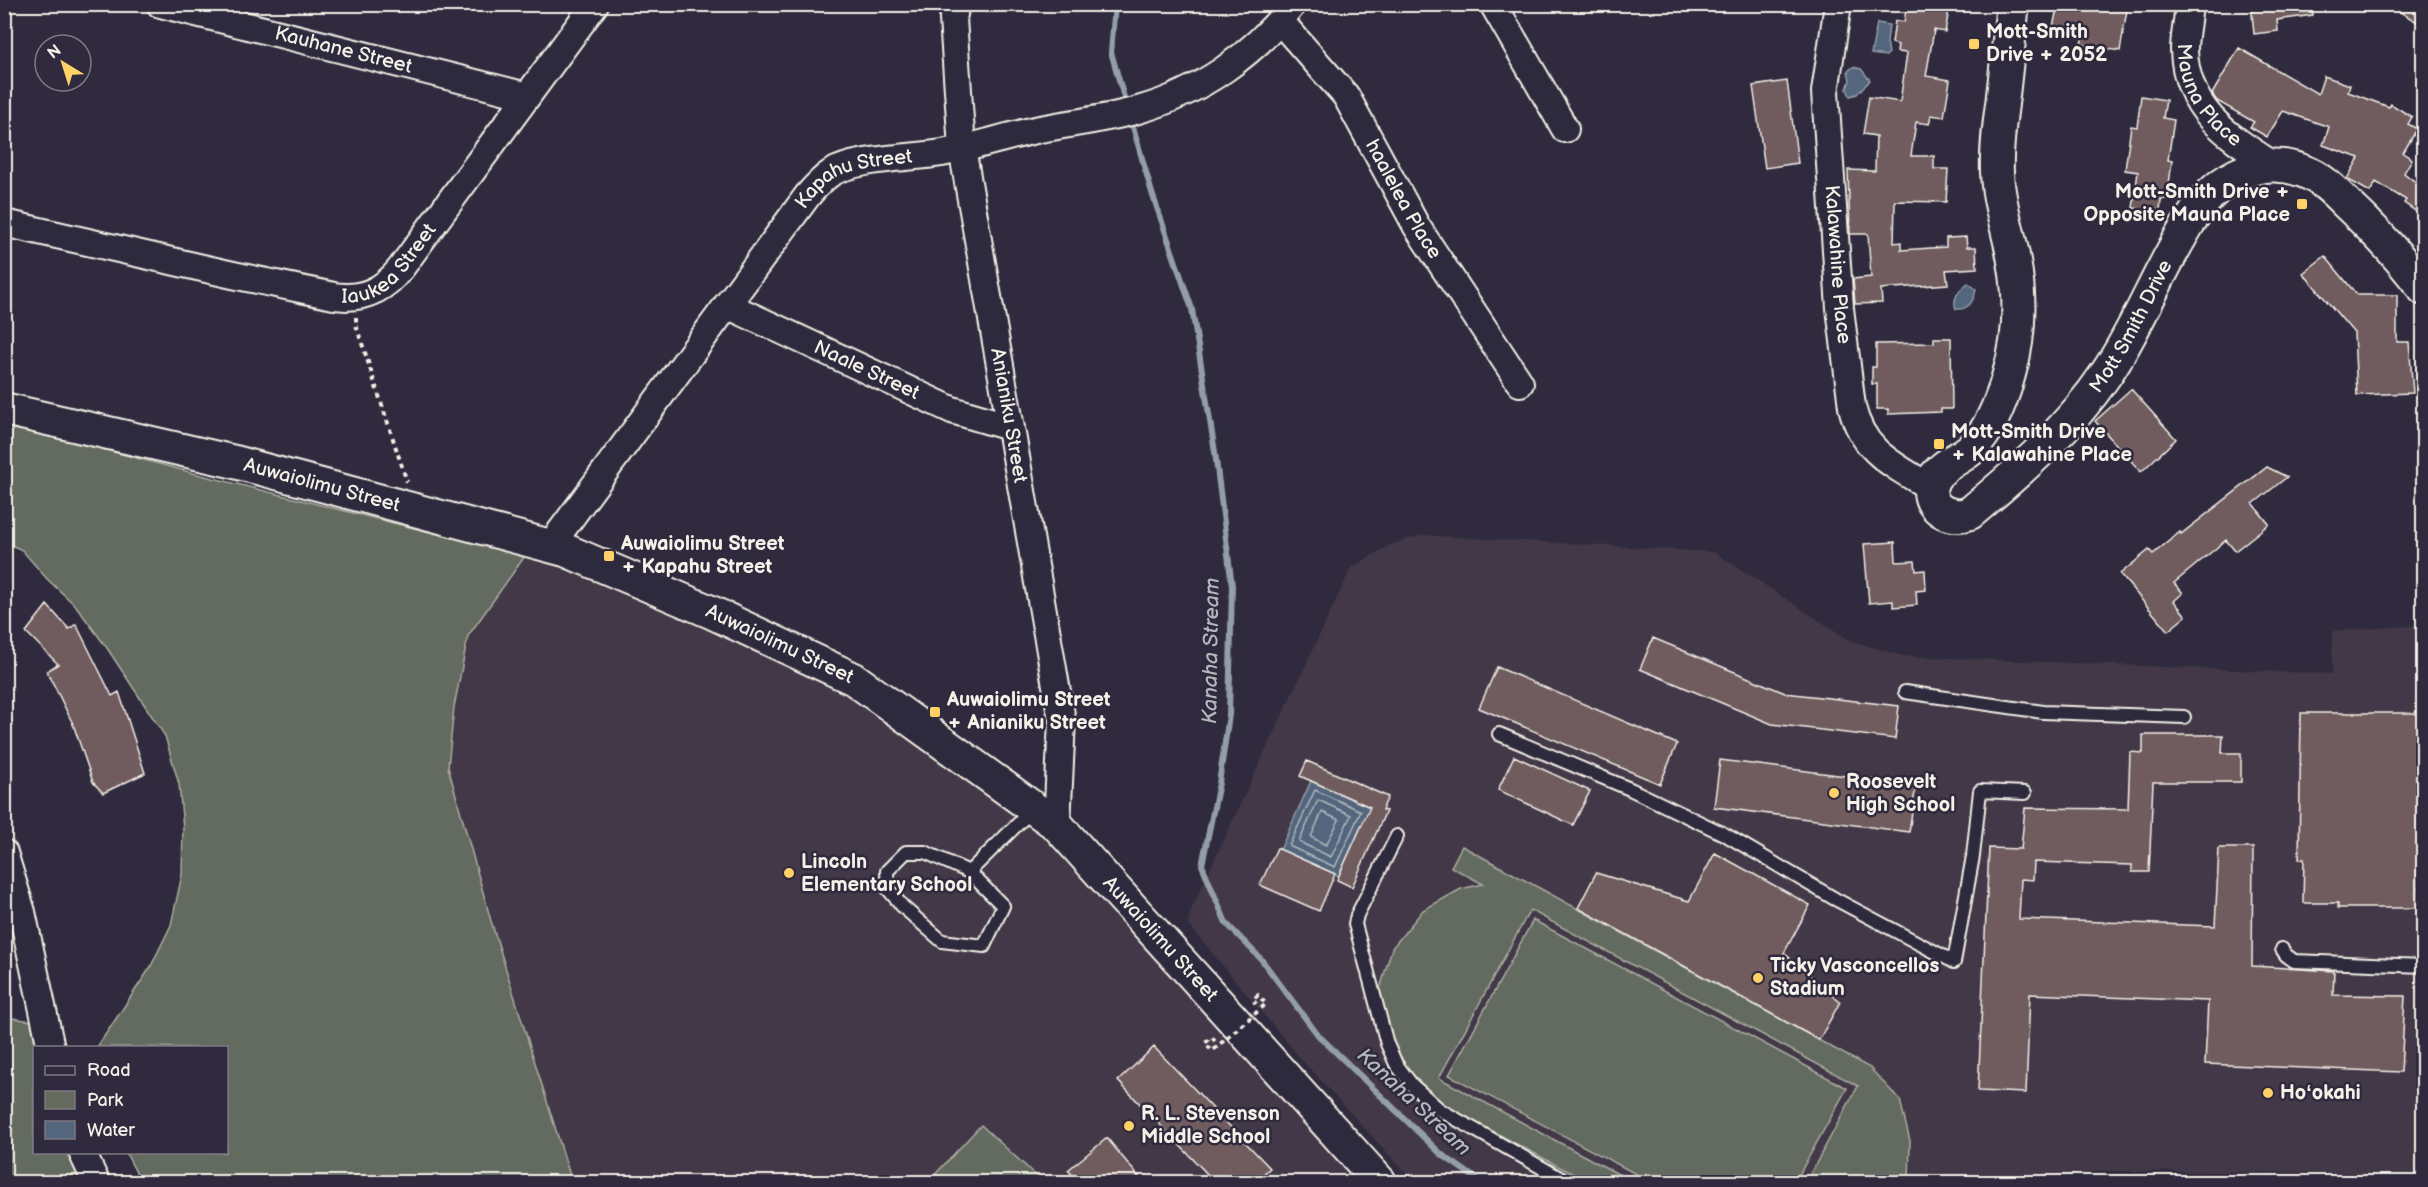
<svg xmlns="http://www.w3.org/2000/svg" width="2428" height="1187" font-family="'Balsamiq Sans',sans-serif">
<style>
.built{fill:#423947}
.green{fill:#646b5e;stroke:#acaea3;stroke-width:1.5}
.water{fill:#53667e;stroke:#939ea8;stroke-width:1.5}
.lines{fill:none;stroke-linecap:round;stroke-linejoin:round}
.shore{stroke:#b4b9be;stroke-width:1.5}
.stream{stroke:#939ea8;stroke-width:6}
.building{fill:#705b5e;stroke:#f4f1e8;stroke-width:1.5}
.service-casing{stroke:#f4f1e8;stroke-width:16}
.minor-casing{stroke:#f4f1e8;stroke-width:30}
.tertiary-casing{stroke:#f4f1e8;stroke-width:36}
.path{stroke:#f4f1e8;stroke-width:4;stroke-dasharray:4.5 4.5;stroke-linecap:butt}
.service{stroke:#2f2a3d;stroke-width:12}
.minor{stroke:#2f2a3d;stroke-width:26}
.tertiary{stroke:#2f2a3d;stroke-width:32}
.path-bridge{stroke:#f4f1e8;stroke-width:4;stroke-dasharray:4.5 4.5;stroke-linecap:butt}
.poi-dot{fill:#ffd166;stroke:#2f2a3d;stroke-width:2}
.labels{text-anchor:middle;dominant-baseline:central;stroke-width:5;stroke-linejoin:round;paint-order:stroke}
.poi-label{font-size:20px;font-weight:bold;fill:#f4f1e8;stroke:#2f2a3d;text-anchor:start}
.street-label{font-size:20px;fill:#f4f1e8;stroke:#2f2a3d}
.water-label{font-size:21px;font-style:italic;fill:#b4b9be;stroke:#2f2a3d}
</style>
<rect width="100%" height="100%" fill="#2f2a3d"/>
<filter id="ink" filterUnits="userSpaceOnUse"><feTurbulence type="fractalNoise" baseFrequency=".0167" numOctaves="2"/><feDisplacementMap in="SourceGraphic" scale="12" xChannelSelector="R" yChannelSelector="G"/><feConvolveMatrix kernelMatrix="1 2 1 2 8 2 1 2 1" color-interpolation-filters="sRGB"/></filter>
<g filter="url(#ink)">
<path class="built" d="M1421,535L1714,552L1851,641L1904,656L2332,674L2333,631L2423,625V1174L2099,1171L2064,1177L2051,1182H1414L1300,1058L1188,924L1190,912L1351,568L1390,545Z
M550,546L854,679L1057,825L1372,1182H572L491,921L448,767L454,707L468,636L525,556Z"/>
<path class="green" d="M4,423L197,474L525,556L468,636L454,707L448,767L491,921L572,1182H141L126,1153L226,1152V1048L97,1047L150,968L171,925L182,875L183,828L179,784L165,736L107,648L76,606L47,579L22,550L5,542Z
M1462,846L1870,1068L1900,1100L1910,1141L1909,1182H1806L1858,1086L1530,910L1439,1078L1633,1182H1588L1438,1102L1408,1069L1387,1032L1379,992L1392,948L1423,910L1461,889L1483,884L1451,867Z
M1533,920L1847,1088L1795,1182H1651L1449,1075Z
M5,1017L45,1023L49,1047L34,1048V1152L78,1153L93,1182H5Z
M981,1125L1043,1182H928Z"/>
<path class="water" d="M1877,23L1889,25L1887,42L1889,53L1886,56L1871,54Z
M1853,67L1861,69L1870,80C1866,86 1861,88 1857,94L1850,96L1847,89L1850,80L1848,71Z
M1968,283L1976,289C1974,301 1968,310 1956,309C1952,298 1959,290 1968,283Z
M1311,781L1370,807L1339,876L1280,850Z"/>
<g class="lines">
<path class="shore" d="M1315,790L1361,811L1335,867L1289,846Z
M1318,800L1351,815L1331,857L1299,842Z
M1322,812L1339,820L1326,845L1311,837Z"/>
<path class="stream" d="M1115,4L1111,52L1125,101
M1133,127L1152,193L1192,309L1215,452L1232,586L1229,715L1219,783L1202,865L1226,923L1261,959L1318,1035L1441,1154L1481,1182"/>
</g>
<path class="building" d="M1907,4L1949,10L1945,32L1934,30L1926,76L1950,80L1944,117L1931,115L1929,124L1916,122L1911,156H1934V169H1948L1946,202L1895,201L1894,243L1901,242V250L1946,247V238L1966,237L1967,247H1976L1977,268L1946,270L1948,284L1881,289L1882,303L1855,304L1853,279L1871,277L1868,234H1850L1848,170L1875,171L1876,136L1863,134L1869,97L1900,102L1907,53L1897,52L1898,45L1892,43L1895,21L1904,22Z
M2058,4H2128L2120,51L2081,44L2084,32L2053,27Z
M2251,4H2312L2313,15L2277,20L2278,31L2254,34Z
M2386,4H2424V26Z
M2239,48L2318,94L2324,76L2350,85L2348,92L2389,107L2391,104L2412,117L2408,124L2417,129L2403,153L2412,159L2404,173L2418,184L2424,178V217L2404,203L2406,200L2376,182L2370,192L2347,179L2359,158L2323,145L2329,127L2283,111L2267,137L2250,127L2254,122L2217,101L2212,94Z
M1787,81L1798,163L1765,168L1753,86Z
M2141,96L2166,100L2163,118L2174,120L2168,160L2172,161L2167,199H2161L2160,212L2133,208L2138,172L2125,170L2131,126L2137,127Z
M2325,256L2357,295H2397V342H2409L2413,393L2357,395L2354,333L2303,273Z
M1934,338H1951L1952,409H1941V412L1888,414V409H1877V384H1872V367H1876V344L1934,343Z
M2131,389L2176,439L2141,472L2095,421Z
M2267,467L2287,477L2253,504L2269,524L2235,551L2226,540L2174,583L2183,593L2174,601L2186,616L2168,631L2120,574L2149,550L2153,554L2180,532L2181,534Z
M1895,542L1896,562L1915,561L1916,571L1925,570L1926,590L1916,591L1917,605L1893,607V601L1869,603L1864,544Z
M47,605L69,629L76,624L112,696L119,692L145,773L103,793L93,782L73,724L47,671L58,664L26,632Z
M1653,638L1785,693L1899,706L1895,739L1772,724L1640,669Z
M1497,667L1677,744L1660,784L1479,708Z
M2301,713H2421L2420,908H2338V903H2303L2304,859H2299Z
M2143,735H2223L2222,753H2241V782H2153L2149,872H2132V865L2034,862L2033,880L2021,879L2019,919L2215,926L2219,848H2253L2252,966L2334,971L2333,995L2405,996L2401,1072L2205,1064L2208,1001L2030,994L2026,1093L1978,1091L1989,848L2021,849L2025,808L2128,809L2130,752L2143,753Z
M1514,756L1590,791L1573,825L1498,790Z
M1720,760L1916,785L1909,832L1714,807Z
M1307,761L1388,797L1382,810L1386,811L1352,887L1337,880L1370,807L1300,776Z
M1277,848L1335,874L1319,911L1260,885Z
M1715,853L1810,905L1784,953L1840,1002L1819,1040L1578,908L1596,873L1689,901Z
M1154,1047L1270,1168L1255,1182H1215L1118,1081Z
M1107,1138L1143,1182H1079L1068,1170Z"/>
<g class="lines">
<g class="service-casing">
<path id="service" d="M1905,692L2043,712L2184,717
M1499,734L1630,789L1726,835L1835,899L1954,962L1973,856L1980,791L2025,793
M1397,836L1357,915L1355,924L1387,1044L1396,1064L1412,1085L1440,1110L1567,1182
M906,852H925L969,872L1003,906L984,946L942,941L903,907L888,889L887,871Z
M969,872L1033,809
M2282,949L2286,955L2294,961L2424,966"/>
</g>
<g class="minor-casing">
<g id="minor">
<path id="s1" d="M160,4L527,96"/>
<path id="s2" d="M956,4L953,19L962,148L1062,720L1057,825"/>
<path d="M1493,4L1565,129"/>
<path id="s3" d="M1838,4L1825,92L1840,308L1852,407C1863,453 1894,465 1931,488"/>
<path id="s4" d="M2189,4C2188,19 2184,36 2184,50C2186,110 2228,136 2273,165"/>
<path id="s5" d="M1280,21L1346,96L1417,227L1520,383"/>
<path id="s6" d="M4,223L233,275L334,296C362,300 383,291 401,268L595,4"/>
<path id="s7" d="M727,305L952,410L1010,427"/>
<path id="s8" d="M550,546L808,195C815,187 822,179 831,173C856,158 912,158 942,153C975,147 1007,136 1040,129C1072,123 1106,119 1138,110C1199,93 1254,55 1293,4"/>
<path d="M4,853L22,912L51,1048"/>
<path d="M82,1152L96,1182"/>
</g>
</g>
<g class="tertiary-casing">
<g id="tertiary">
<path id="s9" d="M2013,4C2009,38 2006,71 2002,104C1999,127 1996,149 1997,172C1998,203 2009,231 2014,261C2021,299 2020,337 2009,374C2002,400 1990,431 1970,450C1959,459 1942,465 1934,478C1920,503 1947,522 1970,513C2020,471 2070,428 2106,374C2140,324 2160,266 2194,215C2219,176 2264,152 2310,174C2323,180 2334,191 2345,202C2374,229 2400,257 2424,289"/>
<path id="s10" d="M4,409L235,462L565,550L711,612L854,679L1057,825L1380,1182"/>
</g>
</g>
<path class="path" d="M356,317V325L407,482"/>
<use href="#service" class="service"/>
<use href="#minor" class="minor"/>
<use href="#tertiary" class="tertiary"/>
<path class="path-bridge" d="M1215,1041L1212,1037L1205,1043L1212,1051L1266,1004L1258,995L1253,1000L1256,1004"/>
</g>
</g>
<g class="poi-dot">
<rect x="1968" y="38" width="12" height="12" rx="3"/>
<rect x="2296" y="198" width="12" height="12" rx="3"/>
<rect x="1933" y="438" width="12" height="12" rx="3"/>
<rect x="603" y="550" width="12" height="12" rx="3"/>
<rect x="929" y="706" width="12" height="12" rx="3"/>
<circle cx="1834" cy="793" r="6"/>
<circle cx="789" cy="873" r="6"/>
<circle cx="1758" cy="978" r="6"/>
<circle cx="2268" cy="1093" r="6"/>
<circle cx="1129" cy="1126" r="6"/>
</g>
<g class="labels">
<g class="poi-label">
<text x="1986" y="32">Mott-Smith<tspan x="1986" dy="23">Drive + 2052</tspan></text>
<text x="2290" y="192" text-anchor="end">Mott-Smith Drive +<tspan x="2290" dy="23">Opposite Mauna Place</tspan></text>
<text x="1951" y="432">Mott-Smith Drive<tspan x="1951" dy="23">+ Kalawahine Place</tspan></text>
<text x="621" y="544">Auwaiolimu Street<tspan x="621" dy="23">+ Kapahu Street</tspan></text>
<text x="947" y="700">Auwaiolimu Street<tspan x="947" dy="23">+ Anianiku Street</tspan></text>
<text x="1846" y="782">Roosevelt<tspan x="1846" dy="23">High School</tspan></text>
<text x="801" y="862">Lincoln<tspan x="801" dy="23">Elementary School</tspan></text>
<text x="1770" y="966">Ticky Vasconcellos<tspan x="1770" dy="23">Stadium</tspan></text>
<text x="2280" y="1093">Hoʻokahi</text>
<text x="1141" y="1114">R. L. Stevenson<tspan x="1141" dy="23">Middle School</tspan></text>
</g>
<g class="street-label">
<text stroke="none"><textPath href="#s1" startOffset="189">Kauhane Street</textPath></text>
<text stroke="none"><textPath href="#s4" startOffset="99">Mauna Place</textPath></text>
<text stroke="none"><textPath href="#s8" startOffset="486">Kapahu Street</textPath></text>
<text stroke="none"><textPath href="#s5" startOffset="218">haalelea Place</textPath></text>
<text stroke="none"><textPath href="#s6" startOffset="406">Iaukea Street</textPath></text>
<text stroke="none"><textPath href="#s3" startOffset="262">Kalawahine Place</textPath></text>
<text stroke="none"><textPath href="#s9" startOffset="822">Mott Smith Drive</textPath></text>
<text stroke="none"><textPath href="#s7" startOffset="154">Naale Street</textPath></text>
<text stroke="none"><textPath href="#s2" startOffset="416">Anianiku Street</textPath></text>
<text stroke="none"><textPath href="#s10" startOffset="327">Auwaiolimu Street</textPath></text>
<text stroke="none"><textPath href="#s10" startOffset="813">Auwaiolimu Street</textPath></text>
<text stroke="none"><textPath href="#s10" startOffset="1299">Auwaiolimu Street</textPath></text>
</g>
<g class="water-label">
<text transform="translate(1211 651) rotate(-89)">Kanaha Stream</text>
<text transform="translate(1414 1102) rotate(43)">Kanaha Stream</text>
</g>
</g>
<rect width="2428" height="1187" fill="none" stroke="#2f2a3d" stroke-width="24"/>
<rect x="12" y="12" width="2404" height="1163" fill="none" stroke="#f4f1e8" stroke-width="2" filter="url(#ink)"/>
<rect x="33" y="1046" width="195" height="108" fill="#2f2a3d" stroke="#7e7a81" stroke-width="1.5"/>
<rect x="45" y="1066" width="30" height="9" fill="#2f2a3d" stroke="#7e7a81" stroke-width="1.5"/>
<text x="87" y="1076" font-size="18" fill="#f4f1e8">Road</text>
<rect x="45" y="1091" width="30" height="18" fill="#646b5e" stroke="#7e7a81" stroke-width="1.5"/>
<text x="87" y="1106" font-size="18" fill="#f4f1e8">Park</text>
<rect x="45" y="1121" width="30" height="18" fill="#53667e" stroke="#7e7a81" stroke-width="1.5"/>
<text x="87" y="1136" font-size="18" fill="#f4f1e8">Water</text>
<g transform="translate(63 63) rotate(322)"><circle r="28" fill="#2f2a3d" stroke="#7e7a81" stroke-width="1.5"/>
<path d="M0-4.5L10 22L0 15L-10 22Z" fill="#ffd166"/>
<text y="-9" font-size="16" font-weight="bold" text-anchor="middle" fill="#f4f1e8">N</text>
</g>
</svg>
